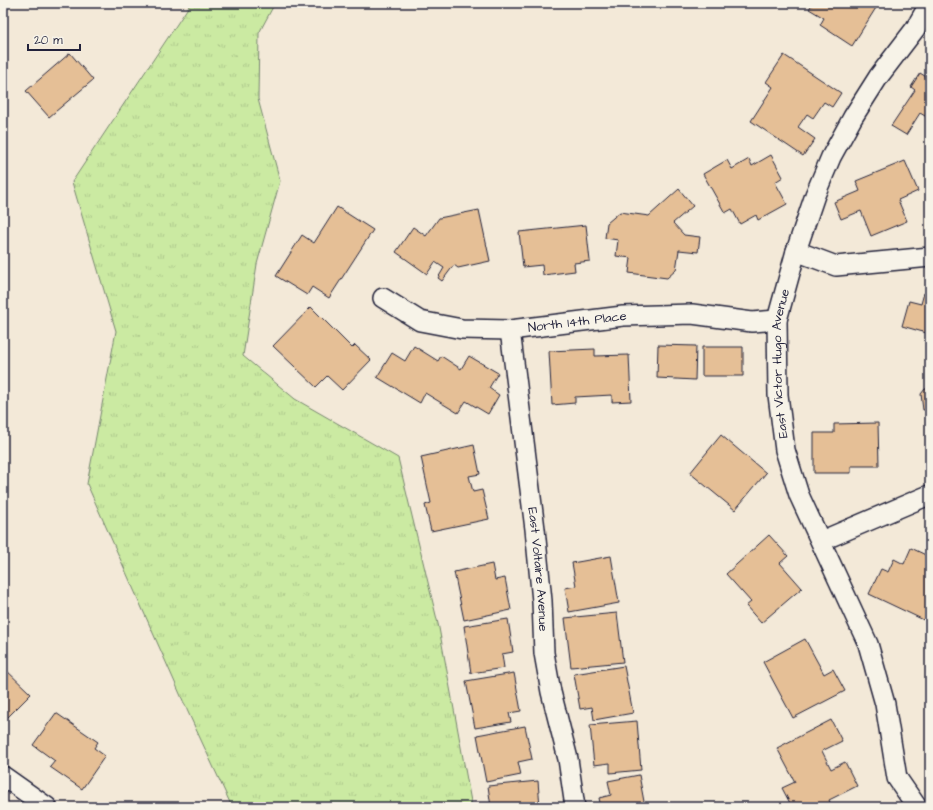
<svg xmlns="http://www.w3.org/2000/svg" width="933" height="810" font-family="'Architects Daughter',sans-serif">
<style>
.grass{fill:url(#grass-tufts);stroke:#76866e}
.building{fill:#e5bf96;stroke:#22223b}
.lines{fill:none;stroke-linecap:round;stroke-linejoin:round}
.street-casing{stroke:#22223b;stroke-width:22}
.street{stroke:#f7f3e8;stroke-width:19}
.labels{text-anchor:middle;dominant-baseline:central;stroke-width:4;stroke-linejoin:round;paint-order:stroke}
.street-label{font-size:13px;fill:#22223b;stroke:#f7f3e8}
</style>
<defs>
<pattern id="grass-tufts" width="24" height="20" patternUnits="userSpaceOnUse"><rect width="24" height="20" fill="#cbeaa2"/><path d="M3 7l-1-3M5 7V3M7 7l1-3M15 17l-1-3M17 17v-4M19 17l1-3" fill="none" stroke="#aec88c"/></pattern>
</defs>
<rect width="100%" height="100%" fill="#f3e9d8"/>
<filter id="ink" filterUnits="userSpaceOnUse"><feTurbulence type="fractalNoise" baseFrequency=".025" numOctaves="2"/><feDisplacementMap in="SourceGraphic" scale="8" xChannelSelector="R" yChannelSelector="G"/><feConvolveMatrix kernelMatrix="1 2 1 2 8 2 1 2 1" color-interpolation-filters="sRGB"/></filter>
<g filter="url(#ink)">
<path class="grass" d="M191,3H275L259,33L258,99L280,181L257,264L243,356L295,399L398,458L439,628L472,807H232L188,712L87,484L116,331L72,182Z"/>
<path class="building" d="M813,3H879L852,46L820,25L824,18L809,9Z
M70,53L93,80L49,117L26,91Z
M784,55L841,93L832,107L824,102L813,118L807,114L798,127L815,139L803,156L751,121L773,87L766,82Z
M920,73L928,78L930,75V119L920,113L906,135L891,126L915,90L911,87Z
M771,155L783,177L775,182L787,204L758,220L756,215L740,224L732,209L725,213L703,174L727,160L732,169L749,159L752,166Z
M905,161L918,191L898,200L907,221L871,236L861,211L841,219L834,202L860,191L856,181Z
M679,189L693,206L673,223L684,235L700,237L698,252L679,250L676,270L667,278L629,273L631,258L616,256L618,240L605,238L607,223L620,212L649,216Z
M337,207L373,230L329,298L312,287L307,295L276,276L302,235L314,243Z
M479,210L490,261L458,268L454,265L442,281L438,278L444,268L435,262L427,274L396,252L413,227L426,236L439,218Z
M586,225L590,261L574,263L575,271L543,275L542,265L523,267L519,232Z
M924,293L930,294V334L902,326L909,301L921,304Z
M311,307L352,348L355,345L371,360L342,390L327,376L316,387L273,346Z
M658,345L696,346L695,380L657,378Z
M414,346L438,361L441,356L461,369L469,356L498,373L489,388L499,395L488,414L466,401L458,413L425,393L420,403L377,377L392,353L405,361Z
M702,347H743V376H702Z
M595,349V356L629,355L631,401L612,402V395L575,397V403L552,405L549,351Z
M925,389H930V409L923,410L921,394Z
M878,423L879,466H851V473H814V433H834V424Z
M721,435L766,473L735,510L690,473Z
M474,445L480,474L469,476L473,492L482,490L489,519L431,531L425,505L431,503L421,457Z
M769,535L788,556L780,563L802,588L761,623L746,606L751,602L726,574Z
M911,548L930,557V623L869,594L881,569L888,572L894,559L904,564Z
M611,556L619,603L569,612L565,588L576,586L572,563Z
M492,564L495,580L505,578L511,610L464,620L454,572Z
M617,613L623,662L571,667L565,618Z
M508,619L513,652L502,654L504,668L471,673L464,626Z
M805,639L824,674L833,669L845,691L793,718L763,662Z
M624,666L633,713L594,720L592,707L580,709L574,674Z
M3,667L31,694L3,722Z
M514,673L521,711L509,713L511,722L475,728L466,681Z
M56,713L98,742L94,748L105,756L82,789L50,767L55,761L33,745Z
M831,720L842,741L822,751L831,769L845,762L857,786L829,800L832,807H792L782,788L795,782L777,748Z
M637,721L641,770L610,773V763L594,765L590,725Z
M525,726L532,759L518,762L521,775L486,782L477,735Z
M639,775L645,807H601L599,798L611,795L608,781Z
M538,781L540,807H491L488,786Z"/>
<g class="lines">
<g class="street-casing">
<g id="street">
<path d="M796,251L836,266L930,257"/>
<path id="s1" d="M383,298L420,321L462,329L510,330L623,316L692,314L752,322L777,320"/>
<path id="s2" d="M510,330L535,529L542,601L544,653L551,692L568,759L575,807"/>
<path d="M821,541L929,495"/>
<path d="M3,776L47,807"/>
<path id="s3" d="M917,807L897,778L885,704L868,644L799,495L785,450L778,395L777,320L796,251L815,195L831,157L853,117L879,76L915,29L930,3"/>
</g>
</g>
<use href="#street" class="street"/>
</g>
</g>
<g class="labels">
<g class="street-label">
<text stroke="none"><textPath href="#s1" startOffset="202">North 14th Place</textPath></text>
<text stroke="none"><textPath href="#s3" startOffset="471">East Victor Hugo Avenue</textPath></text>
<text stroke="none"><textPath href="#s2" startOffset="241">East Voltaire Avenue</textPath></text>
</g>
</g>
<rect width="933" height="810" fill="none" stroke="#f7f3e8" stroke-width="16"/>
<rect x="8" y="8" width="917" height="794" fill="none" stroke="#22223b" stroke-width="1.5" filter="url(#ink)"/>
<path d="M28 44v6h52v-6" fill="none" stroke="#22223b" stroke-width="2"/>
<text x="34" y="44" font-size="12" fill="#22223b" stroke="#f7f3e8" stroke-width="3" paint-order="stroke">20 m</text>
</svg>
